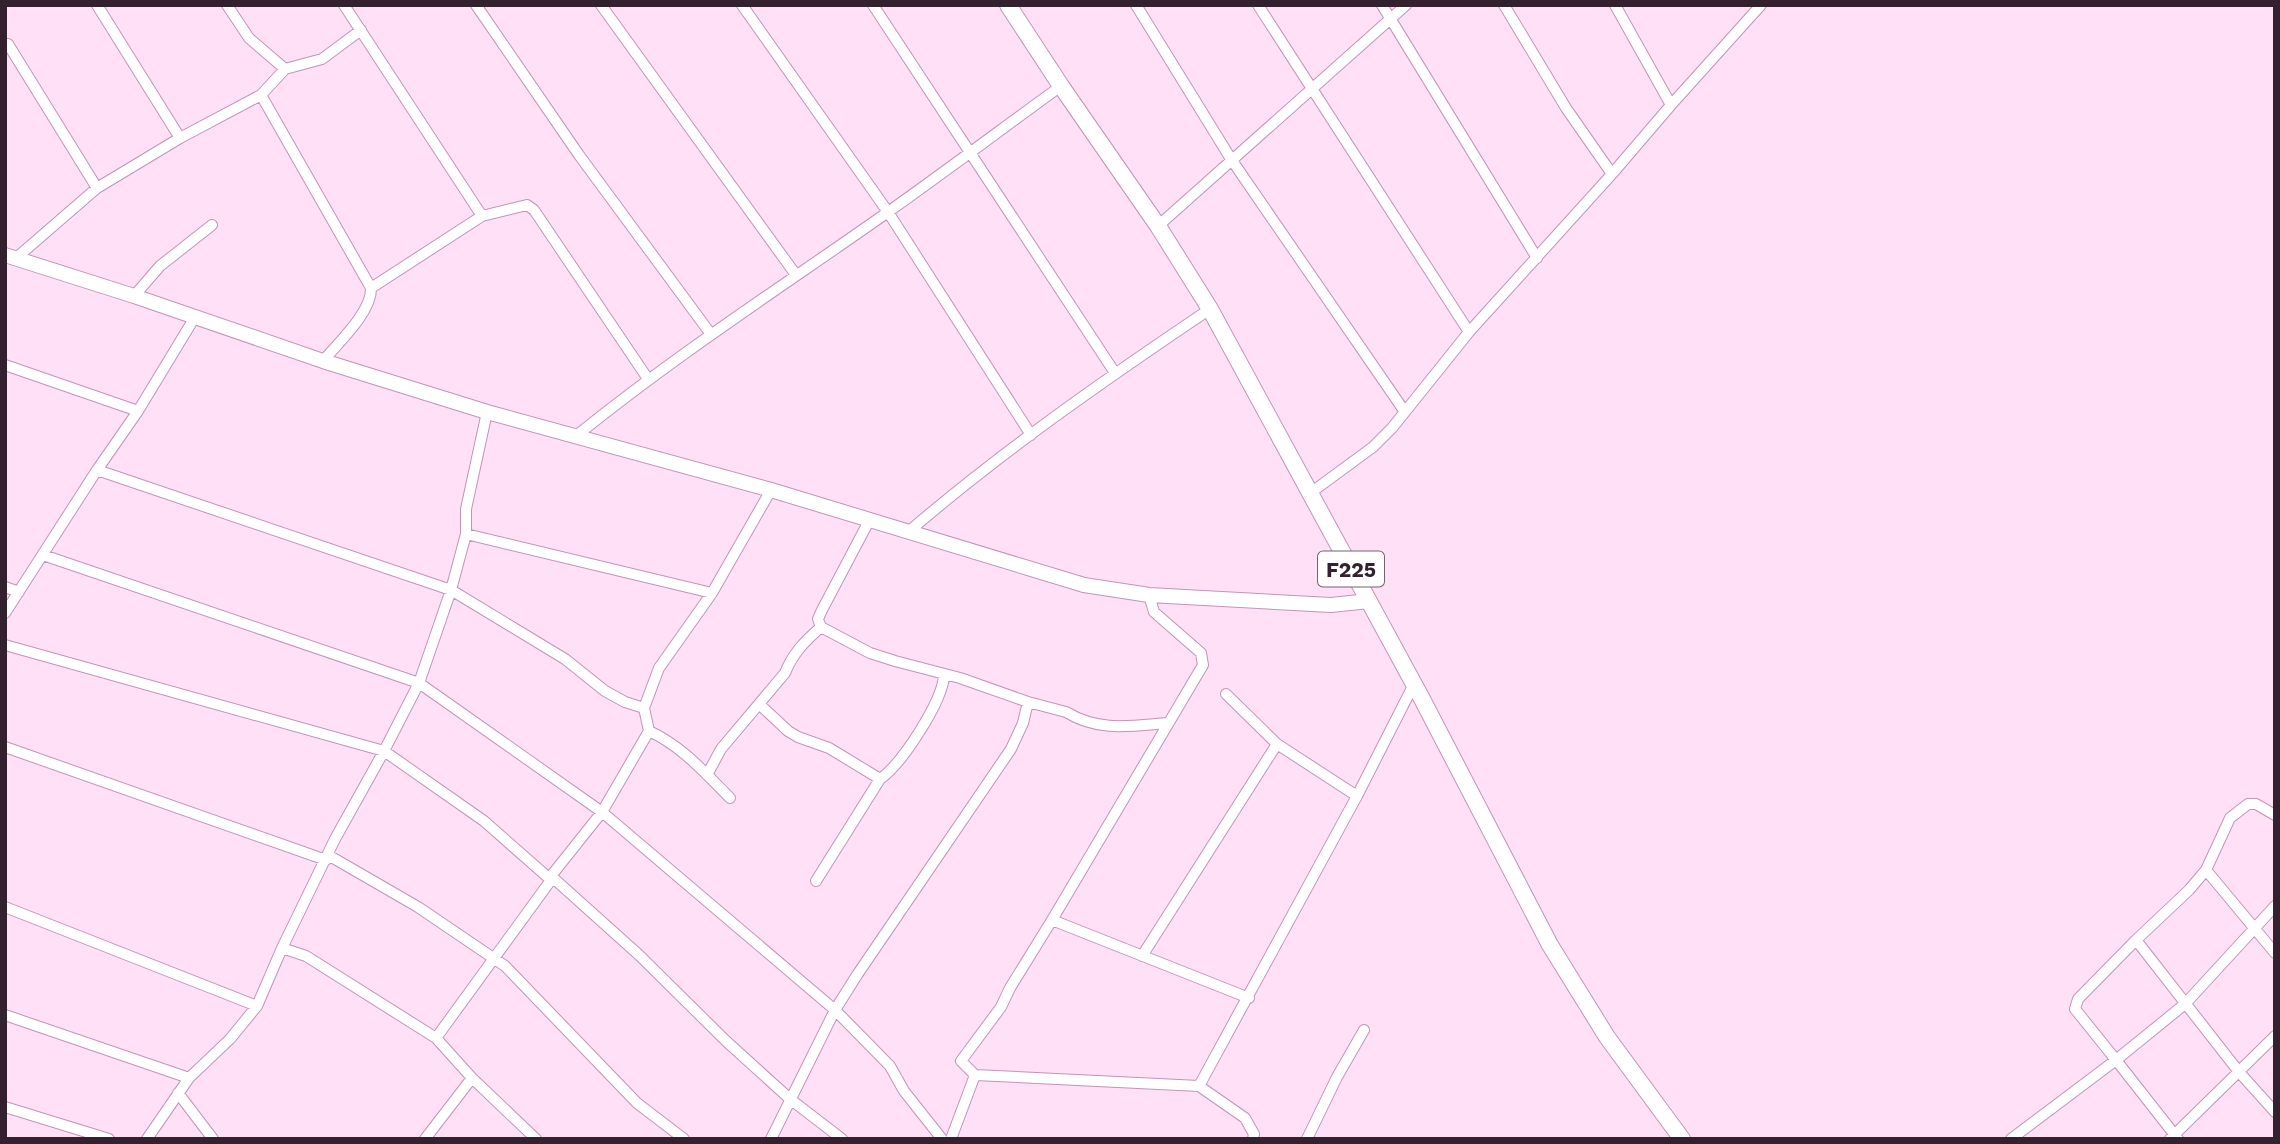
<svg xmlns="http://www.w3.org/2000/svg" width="2280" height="1144" font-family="'Work Sans',sans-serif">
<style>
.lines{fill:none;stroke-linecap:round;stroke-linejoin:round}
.street-casing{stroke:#c493b7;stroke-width:12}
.secondary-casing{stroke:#c493b7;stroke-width:16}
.primary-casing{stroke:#c493b7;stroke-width:18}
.street{stroke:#fff;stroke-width:10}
.secondary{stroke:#fff;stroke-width:14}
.primary{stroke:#fff;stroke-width:16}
.labels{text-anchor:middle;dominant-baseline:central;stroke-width:7;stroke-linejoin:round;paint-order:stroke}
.shield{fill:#fff;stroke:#71646d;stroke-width:2}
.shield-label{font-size:21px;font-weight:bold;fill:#34212f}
</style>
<rect width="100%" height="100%" fill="#ffe0f6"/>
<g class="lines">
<g class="street-casing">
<path id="street" d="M97,5L180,138
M227,5L249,38L285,69
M344,5L482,216
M476,5L579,155L710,333
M601,5L796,275
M742,5L888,212L1031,435
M873,5L1115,373
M1136,5L1231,159L1405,412
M1258,5L1469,332
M1382,5L1537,258
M1504,5L1566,108L1612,174
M1615,5L1671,105
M8,44L97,188
M261,95L371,288C372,312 338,343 323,361
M1158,226L1406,5
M15,259L97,188L180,138L261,95L285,69L322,59L361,30
M371,288L482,216L527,205L534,210L648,379
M134,296L160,266L212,225
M5,365L138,411
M576,436C676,355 783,286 888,212C946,171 1003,128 1061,86
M97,470L451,590L565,659L605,691L625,702L644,708
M1309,494L1373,447L1392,428L1469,332L1612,174L1671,105L1761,5
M907,533C1002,451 1106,379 1210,309
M466,534L712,593
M43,555L419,683L602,812L835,1010L890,1066L904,1091L942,1139
M5,587L19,592
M1149,595L1154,612L1201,653L1203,665L1052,920L1010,988L1001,1007L961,1061L975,1075L1199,1086L1245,1118L1254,1134L1253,1139
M5,613L97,470L138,411L195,317
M821,627L870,653L895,661L960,678L1028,702L1066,712C1099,732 1130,726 1167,723
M821,627L818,619L822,610L869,521
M5,645L384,751L484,821L551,880
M1226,694L1277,744L1357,796
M759,704L788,731L798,737L829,748L880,779
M649,731C682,746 705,773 730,798
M5,747L326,860
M707,775L721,749L785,673C793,653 805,641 821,627
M2275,815L2256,804H2248L2230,818L2206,870L2189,890L2136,940L2078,999L2075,1009L2116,1060L2185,1004L2275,906
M328,855L418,907L505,966L637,1103L684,1139
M2206,870L2275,953
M551,876L639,955L726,1041L790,1099L842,1139
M816,881L880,779C902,764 942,702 944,676
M5,907L257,1006
M1052,920L1249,998
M2136,940L2239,1072L2275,1112
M282,948L306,956L436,1038L472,1078L536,1139
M1142,956L1277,744
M5,1015L189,1078
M436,1038L551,880V876L602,812L649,731L644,708L659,668L712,593L771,490
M1199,1086L1357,796L1414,684
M178,1093L213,1139
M5,1107L109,1139
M147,1139L189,1078L230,1039L257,1006L282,948L335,839L384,751L419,683L451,590L466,534V509L487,412
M425,1139L472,1078
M771,1139L835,1010L857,975L1011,749L1023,723L1028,702
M951,1139L975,1075
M1307,1139L1337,1077L1364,1030
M2011,1139L2116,1060L2178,1139
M2170,1139L2275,1036"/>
</g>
<g class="secondary-casing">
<path id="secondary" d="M5,255L134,296L323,361L487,412L771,490L1084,585L1149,595L1331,605L1369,601"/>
</g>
<g class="primary-casing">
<path id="primary" d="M1008,5L1061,86L1158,226L1210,309L1421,697L1550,945L1607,1037L1682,1139"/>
</g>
<use href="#street" class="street"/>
<use href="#secondary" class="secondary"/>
<use href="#primary" class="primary"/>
</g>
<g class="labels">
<rect class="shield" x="1318" y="551.5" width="66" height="35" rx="5"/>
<g class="shield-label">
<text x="1351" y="569">F225</text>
</g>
</g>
<rect width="2280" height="1144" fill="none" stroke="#34212f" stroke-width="14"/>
</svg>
